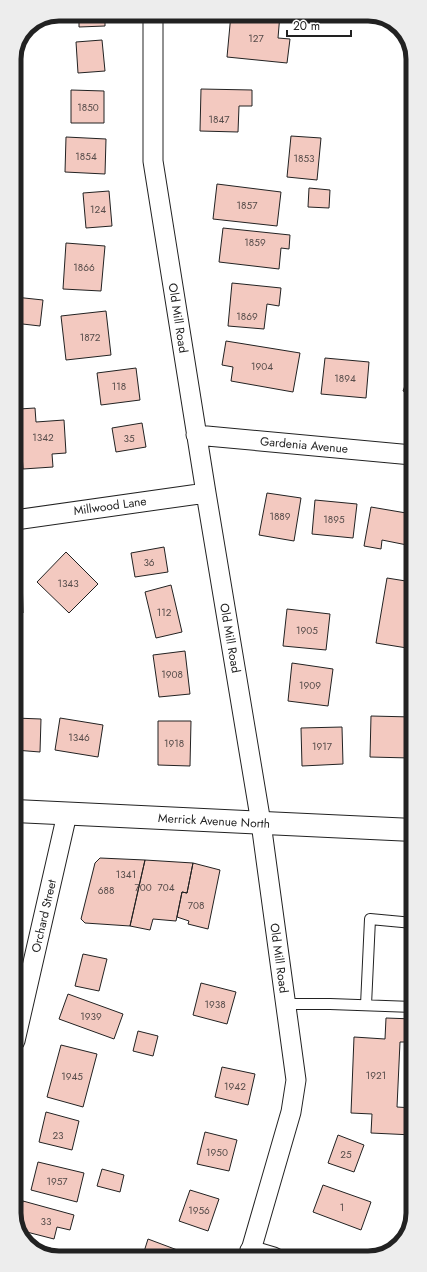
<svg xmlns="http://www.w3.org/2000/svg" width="427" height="1272" font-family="Jost,sans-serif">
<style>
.building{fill:#f3c9c0;stroke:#222}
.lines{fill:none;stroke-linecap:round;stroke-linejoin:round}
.lane-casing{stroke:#222;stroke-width:12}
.street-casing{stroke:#222;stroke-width:21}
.secondary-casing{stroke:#222;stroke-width:24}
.lane{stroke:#fff;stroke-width:10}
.street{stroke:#fff;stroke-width:19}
.secondary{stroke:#fff;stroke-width:22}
.labels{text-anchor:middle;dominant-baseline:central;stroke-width:3;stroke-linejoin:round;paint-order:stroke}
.number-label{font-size:10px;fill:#564c4a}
.street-label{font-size:12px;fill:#222;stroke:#fff}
.rim{fill:none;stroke:#222;stroke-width:5}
</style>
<rect width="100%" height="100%" fill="#fff"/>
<path class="building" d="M79,14H105V26L79,27Z
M231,14H280L278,38L290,39L287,63L227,57Z
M102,40L105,71L78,73L76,42Z
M201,89L252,90V106H239L238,132L200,131Z
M71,90L104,91V123H71Z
M291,136L321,138L317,180L287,177Z
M66,137L106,139L105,174L65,172Z
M217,184L281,192L277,226L213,219Z
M309,188L330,190L329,208L308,207Z
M109,191L112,226L86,228L83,193Z
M223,228L290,235L289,249L281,248L279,269L219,262Z
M66,243L105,246L101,291L63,289Z
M232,283L281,288L279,306L267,304L264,329L228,326Z
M15,297L43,300L40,326L14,323Z
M106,311L111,355L66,360L61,316Z
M226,341L300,353L293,392L231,381L233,367L222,365Z
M325,358L369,362L366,398L321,394Z
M412,367V395L403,391Z
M136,368L140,400L101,405L97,373Z
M35,408L36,422L64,420L66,453L52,454L53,467L23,469L19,409Z
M142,423L146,447L116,452L112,428Z
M267,493L301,498L294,541L259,535Z
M315,500L357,504L353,538L312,534Z
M371,507L412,514V546L382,540L381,549L364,546Z
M164,547L168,572L135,577L131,553Z
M66,552L98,584L69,613L37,582Z
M15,573H22L23,613H15Z
M387,578L412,582V613L407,648L376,643Z
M171,585L182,632L156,638L145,592Z
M287,609L330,614L326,650L283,646Z
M185,651L190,694L159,697L153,655Z
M292,663L333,669L328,706L288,701Z
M371,716L412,717L410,758L370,757Z
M15,718L41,719L40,752L15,750Z
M60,718L103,725L98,757L55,750Z
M158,721H191L190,766L158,765Z
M342,727L343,764L302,766L301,728Z
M100,858L145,860L130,926L85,923L81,919L95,863Z
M145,860L193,863L187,893L182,892L176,921L153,919L150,930L130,926Z
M193,863L220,870L208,929L188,924L189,921L177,917L182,892L187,893Z
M83,954L107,959L99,991L75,986Z
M201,983L236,992L227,1024L193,1015Z
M68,994L123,1014L114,1039L59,1019Z
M386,1018L413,1019V1042H400L397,1107L413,1108V1135L371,1133L372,1114L351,1113L354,1037L385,1039Z
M138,1031L158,1036L153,1056L133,1051Z
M61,1045L97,1054L83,1107L47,1097Z
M222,1067L255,1074L248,1105L215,1097Z
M46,1112L79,1121L72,1150L39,1142Z
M205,1132L237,1140L229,1171L197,1164Z
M338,1135L364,1145L354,1172L328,1163Z
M38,1162L84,1173L77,1202L31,1190Z
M102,1169L124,1175L120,1192L97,1186Z
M323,1185L371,1202L361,1230L313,1212Z
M190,1190L219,1199L208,1231L179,1221Z
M23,1201L74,1215L70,1230L57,1227L54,1239L19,1230L17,1226Z
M148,1239L196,1257H195L142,1258Z
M27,1242L57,1250L55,1257L30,1247Z"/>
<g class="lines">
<g class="lane-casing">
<path id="lane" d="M286,1004H330L413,1007
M366,1005L370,919L413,923"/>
</g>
<g class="street-casing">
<path id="street" d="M153,14V161L206,493L261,823L296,1080L291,1112L249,1257
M196,435L412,455
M15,520L206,493
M15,1041L67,814
M250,1250L274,1257"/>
</g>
<g class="secondary-casing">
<path id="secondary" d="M15,811L413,830"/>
</g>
<use href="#lane" class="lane"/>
<use href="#street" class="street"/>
<use href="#secondary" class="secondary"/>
</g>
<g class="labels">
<g class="number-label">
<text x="256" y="38">127</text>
<text x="88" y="107">1850</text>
<text x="219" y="119">1847</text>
<text x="86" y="156">1854</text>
<text x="304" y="158">1853</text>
<text x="247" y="205">1857</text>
<text x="98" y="209">124</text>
<text x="255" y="242">1859</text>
<text x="84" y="267">1866</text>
<text x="247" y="316">1869</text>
<text x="90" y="337">1872</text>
<text x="262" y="366">1904</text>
<text x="345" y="378">1894</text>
<text x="119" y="386">118</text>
<text x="43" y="437">1342</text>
<text x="129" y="438">35</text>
<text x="280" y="516">1889</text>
<text x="334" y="519">1895</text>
<text x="149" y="562">36</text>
<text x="68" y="583">1343</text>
<text x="164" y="612">112</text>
<text x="307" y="630">1905</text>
<text x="172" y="674">1908</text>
<text x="310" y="685">1909</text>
<text x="79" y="737">1346</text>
<text x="174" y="743">1918</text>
<text x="322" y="746">1917</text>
<text x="126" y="874">1341</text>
<text x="143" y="887">700</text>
<text x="166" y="887">704</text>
<text x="106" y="890">688</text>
<text x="196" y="905">708</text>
<text x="215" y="1004">1938</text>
<text x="91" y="1016">1939</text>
<text x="376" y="1075">1921</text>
<text x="72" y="1076">1945</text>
<text x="235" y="1086">1942</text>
<text x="58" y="1135">23</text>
<text x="217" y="1152">1950</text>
<text x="346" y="1154">25</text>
<text x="57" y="1181">1957</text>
<text x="342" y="1207">1</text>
<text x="199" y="1210">1956</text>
<text x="46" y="1221">33</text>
</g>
<g class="street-label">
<text transform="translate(178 318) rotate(81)">Old Mill Road</text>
<text transform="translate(304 445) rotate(5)">Gardenia Avenue</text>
<text transform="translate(110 506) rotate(-8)">Millwood Lane</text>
<text transform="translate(230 638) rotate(80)">Old Mill Road</text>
<text transform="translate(214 821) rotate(3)">Merrick Avenue North</text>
<text transform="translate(44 916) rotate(-77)">Orchard Street</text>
<text transform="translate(279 958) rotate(82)">Old Mill Road</text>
</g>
</g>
<path d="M0 0H427V1272H0ZM59 21H368A38 38 0 0 1 406 59V1213A38 38 0 0 1 368 1251H59A38 38 0 0 1 21 1213V59A38 38 0 0 1 59 21Z" fill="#ededed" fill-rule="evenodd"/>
<path class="rim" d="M59 21H368A38 38 0 0 1 406 59V1213A38 38 0 0 1 368 1251H59A38 38 0 0 1 21 1213V59A38 38 0 0 1 59 21Z"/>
<path d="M287 30v6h64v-6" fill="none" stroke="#222222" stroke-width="2"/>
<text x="293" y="30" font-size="12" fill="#222222" stroke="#ffffff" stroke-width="3" paint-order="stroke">20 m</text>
</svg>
